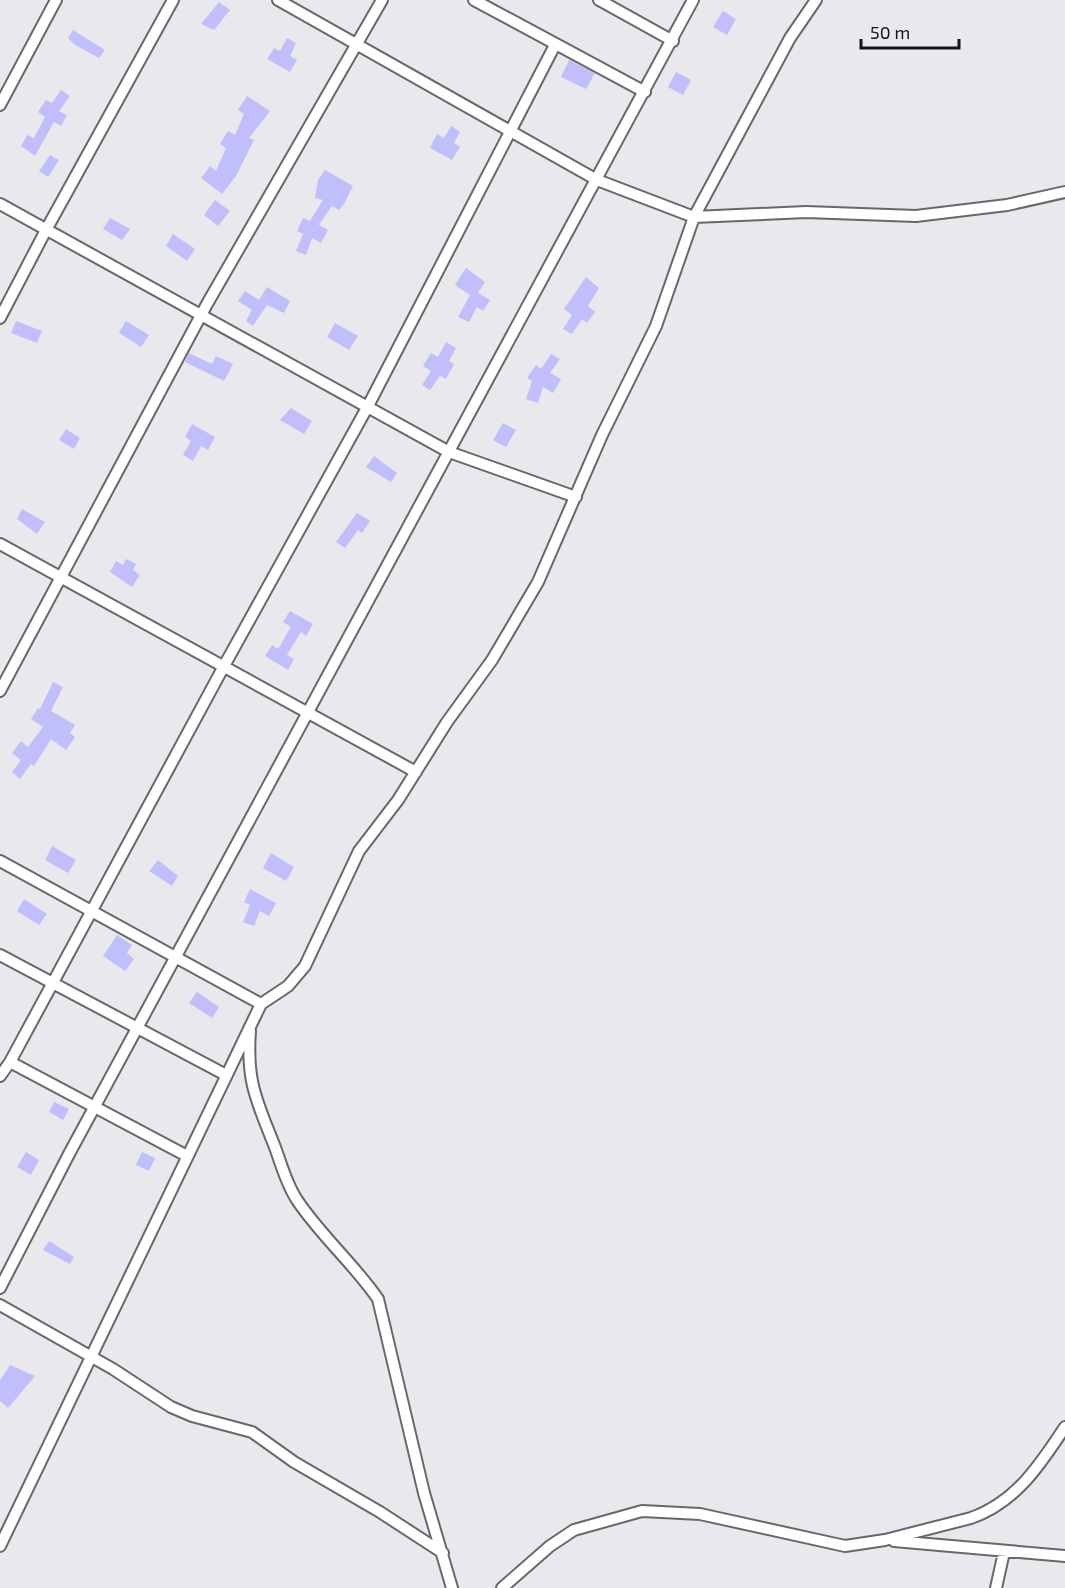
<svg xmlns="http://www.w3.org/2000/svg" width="1065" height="1588" font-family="'Exo 2',sans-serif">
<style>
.building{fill:#c1bffb}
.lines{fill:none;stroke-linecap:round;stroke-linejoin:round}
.minor-casing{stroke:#67676c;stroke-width:14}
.minor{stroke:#fff;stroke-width:10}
</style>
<rect width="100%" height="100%" fill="#e8e8ed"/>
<path class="building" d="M219,2L230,10L214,30L201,24Z
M723,11L736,19L727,35L713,27Z
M73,30L105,50L99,58L75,45L68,38Z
M287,38L296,43L290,56L297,60L290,72L267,59L274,48L280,51Z
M569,60L595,73L586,89L561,77Z
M676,72L691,80L683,95L668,87Z
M61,90L70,96L59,111L67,115L61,126L54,122L35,156L21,146L27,135L34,138L45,117L38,112L46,100L52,103Z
M247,96L270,111L249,138L254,140L236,176L222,194L201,178L210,166L216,171L226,148L220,144L228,131L235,135L244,114L238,110Z
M451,126L460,132L454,143L460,147L452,160L430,148L437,134L444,138Z
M50,155L59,160L48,177L39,171Z
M325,170L353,186L344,204L339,210L332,206L319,225L328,230L321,243L312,238L306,255L296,251L303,234L297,231L303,218L310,221L323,200L315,198L318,180Z
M215,200L230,211L218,226L204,215Z
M110,218L130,229L122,240L103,229Z
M173,234L195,249L187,261L166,246Z
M466,268L485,282L478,293L490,300L483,311L477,307L469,322L458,317L470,295L455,285Z
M586,277L599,288L588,306L595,312L587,323L582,319L572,334L563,329L572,315L564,309Z
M267,287L290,301L284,313L267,305L253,326L246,321L252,310L238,301L245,291L259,300Z
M16,321L42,331L37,343L11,333Z
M126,321L149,335L141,347L119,333Z
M335,323L358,336L349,350L327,337Z
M446,342L456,348L449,361L454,364L446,379L440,376L430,390L422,385L431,371L423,366L431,353L438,357Z
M189,353L212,364L216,356L233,364L224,381L185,362Z
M551,354L560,359L550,373L561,379L553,393L543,387L538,403L526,399L532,381L527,378L536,365L541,369Z
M291,408L312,421L304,434L280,420Z
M503,423L516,430L506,447L493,440Z
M192,424L215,437L208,450L201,446L193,461L183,455L191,441L185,437Z
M66,429L80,438L74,449L59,440Z
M374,456L397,473L391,482L366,467Z
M22,509L45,522L37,534L17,519Z
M357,513L370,521L362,533L358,530L345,548L336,542Z
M126,559L136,564L133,570L140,575L132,587L110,572L116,561L123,565Z
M290,611L313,624L306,636L301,632L287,655L294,659L288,670L265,656L272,645L278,649L291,627L283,622Z
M53,682L63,687L51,711L75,725L70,733L75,737L66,750L51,739L34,766L31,764L20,779L12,772L21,760L12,753L21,741L28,747L43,727L31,719L38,708L40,709Z
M52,846L76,860L68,873L45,860Z
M271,853L294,867L286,881L263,868Z
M158,860L178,876L172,886L149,871Z
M250,889L276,903L269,916L260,911L254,926L243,922L250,905L244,902Z
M24,899L47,914L39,925L17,911Z
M117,935L132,945L127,953L134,959L125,971L103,956Z
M197,992L219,1007L212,1018L189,1003Z
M54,1102L69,1109L63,1120L49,1112Z
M26,1152L39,1160L31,1175L17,1167Z
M142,1152L155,1158L149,1171L136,1165Z
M49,1241L74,1257L70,1264L43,1250Z
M10,1365L35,1376L8,1408L0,1401V1381Z"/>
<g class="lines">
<g class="minor-casing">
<path id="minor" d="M278,0L597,180L694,217L806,212L916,216L1007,205L1065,192
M474,0L645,92
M599,0L673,41
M0,105L56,0
M0,204L449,452L576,497
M0,318L46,230L173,0
M0,544L416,772
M0,691L207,304L382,0
M0,861L261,1004
M0,955L226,1075
M250,1031C246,1084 258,1103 276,1150C282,1167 287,1185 297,1200C321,1236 354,1264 378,1299L424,1493L452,1588
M10,1062L187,1156
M0,1076L10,1062L224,666L368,406L555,45
M0,1288L69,1154L693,0
M0,1305L113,1369L171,1407L192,1416L252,1432L294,1462L380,1512L443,1553
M894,1541L1065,1556
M0,1546L261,1004L288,986L305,966L359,851L398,800L447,722L492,660L538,582L602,435L656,326L694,217L790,38L816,0
M502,1588L550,1546L574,1530L642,1511L700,1514L845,1546L885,1540L971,1518C1016,1502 1040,1465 1065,1427
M996,1588L1004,1552"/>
</g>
<use href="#minor" class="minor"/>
</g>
<path d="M861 39v9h98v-9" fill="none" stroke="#161618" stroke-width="3"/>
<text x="870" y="39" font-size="18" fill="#161618" stroke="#e8e8ed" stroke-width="4.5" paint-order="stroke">50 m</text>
</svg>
